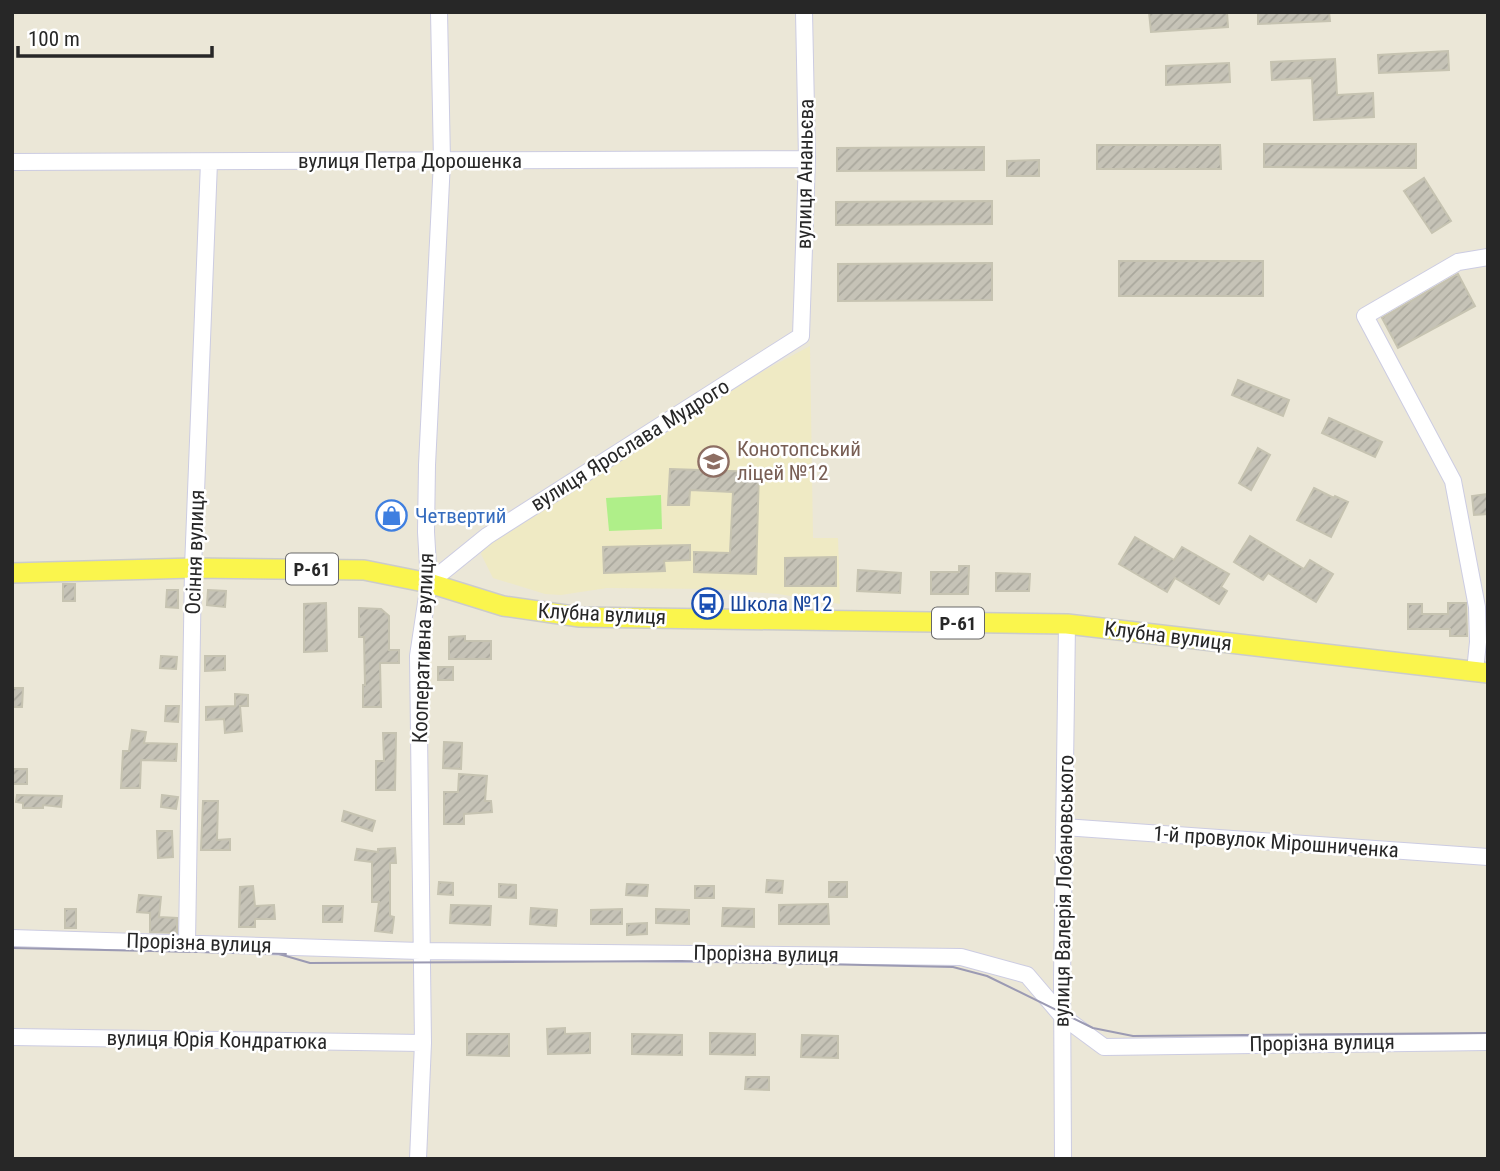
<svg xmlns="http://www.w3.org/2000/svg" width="1500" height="1171" viewBox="0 0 1500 1171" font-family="'Roboto Condensed',sans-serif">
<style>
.education{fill:#efeac4}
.pitch{fill:#afef89}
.building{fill:url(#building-hatch);stroke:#c6c3b1;stroke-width:2}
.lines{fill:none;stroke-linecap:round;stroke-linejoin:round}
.minor-casing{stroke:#cccce2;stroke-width:18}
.major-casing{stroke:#cbcbcb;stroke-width:22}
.minor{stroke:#fff;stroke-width:16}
.major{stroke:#faf54d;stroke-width:19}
.tram{stroke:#9b9ab3;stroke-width:2}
.labels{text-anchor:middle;stroke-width:5;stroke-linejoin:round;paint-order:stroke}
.shield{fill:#fff;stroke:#686868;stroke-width:2}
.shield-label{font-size:19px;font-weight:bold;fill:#272727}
.street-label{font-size:21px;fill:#272727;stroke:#fff}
.education-label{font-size:21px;fill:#785e54;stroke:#fff;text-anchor:start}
.shop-label{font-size:21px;fill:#366cbe;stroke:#fff;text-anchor:start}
.transit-label{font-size:21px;fill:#164399;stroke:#fff;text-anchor:start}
</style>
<defs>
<pattern id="building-hatch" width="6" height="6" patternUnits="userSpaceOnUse" patternTransform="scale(1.75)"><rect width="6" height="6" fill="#c6c3b7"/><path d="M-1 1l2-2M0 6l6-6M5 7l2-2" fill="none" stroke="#aaa89d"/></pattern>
</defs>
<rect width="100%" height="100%" fill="#ebe7d7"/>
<path class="education" d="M810,346L813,538H838L840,604L778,594L714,589L607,588L561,595L545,594L493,578L481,554L483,548L652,439L767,369Z"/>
<path class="pitch" d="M661,495L662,529L609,531L606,498Z"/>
<path class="building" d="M1149,12H1227L1228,27L1151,32Z
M1258,12H1329L1330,21L1258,24Z
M1448,51L1449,70L1379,73L1378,55Z
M1335,59L1337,95L1373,93L1374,117L1314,120L1312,78L1272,80L1271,62Z
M1229,63L1230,82L1166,85V66Z
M1264,144H1416V168L1264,167Z
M1097,145H1220L1221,169H1097Z
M984,147V170L837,171V148Z
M1039,160V176H1007V161Z
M1424,178L1451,221L1432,233L1404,191Z
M992,201V224L836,225V202Z
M1119,261H1263V296H1119Z
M992,263V300L838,301V264Z
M1458,274L1475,306L1398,348L1382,318Z
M1238,380L1289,400L1283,416L1232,395Z
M1329,418L1382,442L1375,457L1322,433Z
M1258,448L1270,455L1251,490L1239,483Z
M670,469L759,472L756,574L694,572V552L730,553L733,492L690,490L689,505H668Z
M1314,488L1334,498L1335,496L1348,502L1331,537L1297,520Z
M1488,494V514L1474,515L1472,496Z
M1250,536L1304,569L1310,560L1333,574L1316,602L1268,573L1263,580L1234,562Z
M1135,537L1174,560L1182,547L1229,574L1221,587L1227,591L1219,604L1175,578L1167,592L1119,564Z
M690,545V560L664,561L665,571L604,573L603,547Z
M836,557V586H785V558Z
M959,566H969L968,594H931V572H959Z
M858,570L901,573L900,593L857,591Z
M996,573L1030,574L1029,591H996Z
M63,584H75V601H63Z
M167,590H178V608L166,607Z
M208,590L226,591L225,607L207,605Z
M326,603L327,651L304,652V604Z
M1448,603H1466L1467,636H1450V629H1408V604H1422V614H1448Z
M359,608L381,609L389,616V650H399V663H380L381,707H363V685H365L364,637H359Z
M465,636V641H491V659H449V637Z
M161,656L177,657L176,669L160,668Z
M205,656H225V670L205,671Z
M438,667H453V680H438Z
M12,688H23L22,707H12Z
M235,694L248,695V706H240L242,731L225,733L224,719L206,720V707L235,706Z
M166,706H179L178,722L165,721Z
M132,730L146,732L144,743L177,744L176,761L141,760L140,788H121L123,751H129Z
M383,733H396L395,790H376V761H384Z
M444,742L462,743L461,769L443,768Z
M12,769H27V784H12Z
M459,774L487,776L485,801H491L492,812L464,814V824H444V792H458Z
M17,795L62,796L61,807L43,805V808H23V803L16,802Z
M162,795L178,797L176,809L161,807Z
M203,801H218L217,840L230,839V850H201Z
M344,811L375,821L372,831L342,821Z
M157,831H172L173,857L158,858Z
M395,848L396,863H390V916L394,917L392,933L375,931L379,902H372V862L355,860L357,849L378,852V849Z
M767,880L783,881L782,893L766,892Z
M439,882L453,883V895L438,894Z
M829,882H847V897H829Z
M499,884L516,885V898L499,897Z
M627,884L648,885L647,896L626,895Z
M253,886L255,906L274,905L275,919H255V927H239L240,887Z
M695,886H714V898H695Z
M139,895L161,897L159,917L177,918V933L150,932V913L137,912Z
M828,904L829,924H779V905Z
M451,905L491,906L490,925L450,923Z
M323,906H343L342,922H323Z
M531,908L557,910L556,926L530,924Z
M723,908L754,909V927L722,926Z
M65,909H76V928H65Z
M622,909V924H591V910Z
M656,909L689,910V924L656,923Z
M647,923V934L627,935V924Z
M565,1028V1034L590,1033V1053L548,1054L547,1029Z
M710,1033L755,1034V1055L710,1054Z
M467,1034H509V1056L467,1055Z
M632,1034L682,1035V1055L632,1054Z
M802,1035L838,1036V1058L801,1057Z
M746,1077H769V1090L745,1089Z"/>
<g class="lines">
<defs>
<path id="minor" d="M12,162L807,159
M429,583L487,536L801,336L807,159L804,12
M1475,671L1478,642L1477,607L1453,481L1365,316L1458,262L1488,257
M1064,827L1488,857
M12,938L420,951L961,957L1027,975L1062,1016L1104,1047L1488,1042
M187,942L193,568L209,162
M12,1037L423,1043
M418,1159L423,1043L418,656L429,583L426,532L427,465L442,161L439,12
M1063,1159L1062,980L1067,624"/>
<path id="major" d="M12,573L193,568L364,570L429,583L503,606L580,617L1067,624L1488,673"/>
</defs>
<use href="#minor" class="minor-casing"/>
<use href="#major" class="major-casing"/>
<use href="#minor" class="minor"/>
<use href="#major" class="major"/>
<path class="tram" d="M12,948L286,954
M279,954L310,963L681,961L953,967L987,976L1093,1028L1133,1036L1488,1033"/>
</g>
<defs>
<symbol id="school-ring" viewBox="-11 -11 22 22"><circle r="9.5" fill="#fff" stroke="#8d6e63" stroke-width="1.5"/><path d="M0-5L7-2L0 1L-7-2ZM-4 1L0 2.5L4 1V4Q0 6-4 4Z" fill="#8d6e63"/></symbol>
<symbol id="shop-ring" viewBox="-11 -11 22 22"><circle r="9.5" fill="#fff" stroke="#3f7fe0" stroke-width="1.5"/><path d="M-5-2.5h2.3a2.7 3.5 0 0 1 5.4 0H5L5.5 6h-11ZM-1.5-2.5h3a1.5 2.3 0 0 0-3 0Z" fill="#3f7fe0"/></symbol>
<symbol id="bus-ring" viewBox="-11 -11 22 22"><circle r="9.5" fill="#fff" stroke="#1a4fb4" stroke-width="1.5"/><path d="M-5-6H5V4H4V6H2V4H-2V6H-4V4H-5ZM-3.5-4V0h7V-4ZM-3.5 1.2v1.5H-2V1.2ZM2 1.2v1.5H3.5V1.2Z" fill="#1a4fb4"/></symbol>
</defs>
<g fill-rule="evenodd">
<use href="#school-ring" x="696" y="444" width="35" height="35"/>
<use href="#shop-ring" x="374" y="498" width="35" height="35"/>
<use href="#bus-ring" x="690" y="586" width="35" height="35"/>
</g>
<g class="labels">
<g class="shield">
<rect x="286" y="553.5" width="52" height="31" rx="5"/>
<rect x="932" y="607.5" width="52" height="31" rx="5"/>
</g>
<g class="shield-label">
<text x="312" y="576">Р-61</text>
<text x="958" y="630">Р-61</text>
</g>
<g class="street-label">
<text x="410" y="168">вулиця Петра Дорошенка</text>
<text transform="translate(805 174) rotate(-89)" y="7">вулиця Ананьєва</text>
<text transform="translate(630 445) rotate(-32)" y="7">вулиця Ярослава Мудрого</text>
<text transform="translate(195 552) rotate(-88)" y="7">Осіння вулиця</text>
<text transform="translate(602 614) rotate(3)" y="7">Клубна вулиця</text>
<text transform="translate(1168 636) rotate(7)" y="7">Клубна вулиця</text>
<text transform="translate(423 648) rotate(-88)" y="7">Кооперативна вулиця</text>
<text transform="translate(1276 842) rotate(4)" y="7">1-й провулок Мірошниченка</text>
<text transform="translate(1064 891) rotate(-89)" y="7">вулиця Валерія Лобановського</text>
<text transform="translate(199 943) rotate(2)" y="7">Прорізна вулиця</text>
<text transform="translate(766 954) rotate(1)" y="7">Прорізна вулиця</text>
<text transform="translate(217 1040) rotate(1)" y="7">вулиця Юрія Кондратюка</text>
<text transform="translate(1322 1043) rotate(-1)" y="7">Прорізна вулиця</text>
</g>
<g class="education-label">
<text x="737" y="456">Конотопський<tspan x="737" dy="24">ліцей №12</tspan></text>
</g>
<g class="shop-label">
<text x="415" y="523">Четвертий</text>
</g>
<g class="transit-label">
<text x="730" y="611">Школа №12</text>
</g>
</g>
<rect width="1500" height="1171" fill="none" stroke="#272727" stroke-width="28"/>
<path d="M18 46v10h194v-10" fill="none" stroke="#272727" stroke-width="3.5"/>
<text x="28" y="46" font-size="21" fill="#272727" stroke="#ffffff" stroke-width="5" paint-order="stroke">100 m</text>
</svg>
